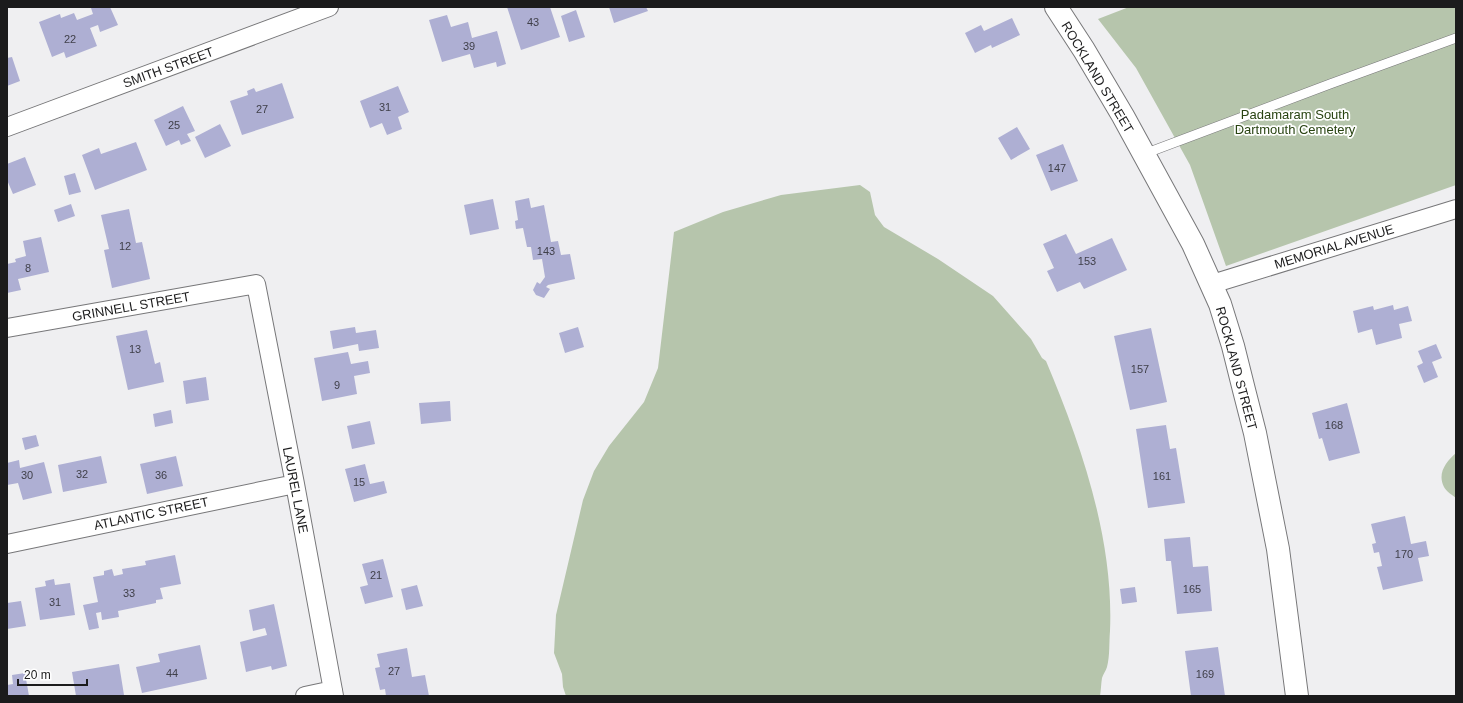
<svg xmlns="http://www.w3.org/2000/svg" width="1463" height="703" viewBox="0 0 1463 703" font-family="Arial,sans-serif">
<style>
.green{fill:#b6c5ac}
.building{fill:#aeafd3}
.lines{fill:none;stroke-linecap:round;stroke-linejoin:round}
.service-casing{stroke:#777779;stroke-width:10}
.minor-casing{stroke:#777779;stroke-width:20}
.tertiary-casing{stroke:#777779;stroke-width:24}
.service{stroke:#fff;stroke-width:9}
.minor{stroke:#fff;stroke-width:18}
.tertiary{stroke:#fff;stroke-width:22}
.labels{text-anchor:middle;stroke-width:3.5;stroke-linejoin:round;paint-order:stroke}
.number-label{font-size:11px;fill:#40404a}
.street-label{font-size:13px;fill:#1b1b1c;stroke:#fff}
.park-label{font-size:13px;fill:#284311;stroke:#fff}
</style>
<rect width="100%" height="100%" fill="#efeff1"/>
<path class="green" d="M1129,7H1456V185L1226,266L1190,165L1136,68L1098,19Z
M860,185L870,192L875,215L884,227L938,259L993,296L1031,339L1042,358L1046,361C1081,444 1114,539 1110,631C1109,642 1110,656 1107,667C1106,671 1103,674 1102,678C1101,684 1101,690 1100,696H566L563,687L562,674L554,653L556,615L583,500L594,471L609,446L644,402L658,368L674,232L723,212L781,195Z
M1456,453V498C1452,495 1446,491 1444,487C1437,473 1446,462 1456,453Z"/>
<path class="building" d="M93,7H110L118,25L100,32L98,25L90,28L97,46L66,58L64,52L52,57L39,22L60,14L61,18L74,13L77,20L93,14L91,8Z
M507,7H550L560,37L521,50Z
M609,7H646L648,11L614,23Z
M576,10L585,37L569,42L561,16Z
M447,15L451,27L468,22L472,38L497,31L506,64L497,67L496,62L474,68L470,54L442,62L429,20Z
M1012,18L1020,35L992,48L991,45L975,53L965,33L981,25L984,31Z
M12,57L20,81L7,86V58Z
M282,83L294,118L242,135L230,101L248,95L247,91L254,88L256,92Z
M398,86L409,112L398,117L402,129L387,135L382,123L370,128L360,101Z
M183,106L195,131L187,134L191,141L181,145L179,140L166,146L154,120Z
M220,124L231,146L205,158L195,137Z
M1017,127L1030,149L1011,160L998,138Z
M136,142L147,170L95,190L82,155L99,148L101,154Z
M1063,144L1078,181L1051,191L1036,155Z
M25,157L36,185L13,194L7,180V164Z
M75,173L81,192L69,195L64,176Z
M529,198L531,208L544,205L551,242L558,241L561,255L570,254L575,279L548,285L546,287L550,289L544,298L536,295L533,290L537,282L540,284L545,277L542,259L533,260L531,247H527L523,228L516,229L515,221L518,220L515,201Z
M493,199L499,229L470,235L464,205Z
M71,204L75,216L58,222L54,210Z
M129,209L136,243L142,242L150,279L112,288L104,250L109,249L101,215Z
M1066,234L1076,254L1112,238L1127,270L1084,289L1080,282L1057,292L1047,271L1054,268L1043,244Z
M41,237L49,272L18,279L21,290L7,293V264L16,262L15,259L26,256L23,241Z
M1393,305L1394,310L1408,306L1412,321L1399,324L1402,338L1376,345L1372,329L1358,333L1353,311L1373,306L1374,310Z
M355,327L356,333L376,330L379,348L359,351L358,344L333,349L330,331Z
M578,327L584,347L565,353L559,333Z
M1151,328L1167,402L1130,410L1114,336Z
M147,330L155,364L160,362L164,382L128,390L116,336Z
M1436,344L1442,358L1432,362L1438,377L1424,383L1417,366L1423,363L1418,351Z
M348,352L351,364L368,361L370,373L354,376L357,394L322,401L314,358Z
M206,377L209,400L186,404L183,381Z
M450,401L451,421L421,424L419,403Z
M1347,403L1360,453L1329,461L1322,438L1319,439L1312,413Z
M171,410L173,423L155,427L153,414Z
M370,421L375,444L352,449L347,426Z
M1166,425L1170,449L1176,448L1185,503L1148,508L1136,429Z
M36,435L39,446L25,450L22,438Z
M101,456L107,483L63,492L58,465Z
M176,456L183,486L147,494L140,464Z
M19,460L20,468L44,462L52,493L23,500L18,483L7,485V463Z
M365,464L370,484L384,481L387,493L354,502L345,469Z
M1405,516L1411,544L1426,541L1429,556L1418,558L1423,581L1383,590L1377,567L1382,566L1379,552L1374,553L1372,544L1376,543L1371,524Z
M1190,537L1193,567L1208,566L1212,611L1177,614L1171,561H1166L1164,539Z
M175,555L181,584L160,588L163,599L156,600V603L118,611L119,617L102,620L101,612L96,613L99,628L89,630L83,605L98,602L93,577L104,575V571L112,569L114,576L123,574L122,569L146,565L145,561Z
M383,559L393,597L365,604L360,587L368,585L362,564Z
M54,579L55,585L70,583L75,615L40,620L35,588L46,586L45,581Z
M417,585L423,606L406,610L401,589Z
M1135,587L1137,602L1122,604L1120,589Z
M21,601L26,626L7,629V603Z
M274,604L287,666L272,670L271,666L246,672L240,642L267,635L265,628L253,631L249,610Z
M200,645L207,679L142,693L136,667L160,662L158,654Z
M1218,647L1225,696H1191L1185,651Z
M407,648L412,677L425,675L429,696H386L385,689L380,690L375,668L380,667L377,654Z
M119,664L124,695L76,696L72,672Z
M25,673L29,696H7V685L13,684L12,675Z"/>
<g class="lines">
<defs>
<path id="service" d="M1144,154L1330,84L1456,38"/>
<path id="minor" d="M7,127L329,7
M1212,284L1456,209
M7,328L256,284L295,484L334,696
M7,544L295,484
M305,696L333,690"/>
<path id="tertiary" d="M1056,7L1084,50L1123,116L1193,244L1220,304L1233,346L1244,390L1255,433L1278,549L1297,696"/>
</defs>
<use href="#service" class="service-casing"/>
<use href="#minor" class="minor-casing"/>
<use href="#tertiary" class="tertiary-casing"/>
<use href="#service" class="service"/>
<use href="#minor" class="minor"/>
<use href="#tertiary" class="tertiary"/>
</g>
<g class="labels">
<g class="number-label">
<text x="533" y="26">43</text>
<text x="70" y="43">22</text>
<text x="469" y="50">39</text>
<text x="385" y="111">31</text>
<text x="262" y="113">27</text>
<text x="174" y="129">25</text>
<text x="1057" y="172">147</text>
<text x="125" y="250">12</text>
<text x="546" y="255">143</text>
<text x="1087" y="265">153</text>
<text x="28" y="272">8</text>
<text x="135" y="353">13</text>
<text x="1140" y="373">157</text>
<text x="337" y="389">9</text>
<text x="1334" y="429">168</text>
<text x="82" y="478">32</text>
<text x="27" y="479">30</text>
<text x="161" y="479">36</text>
<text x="1162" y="480">161</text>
<text x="359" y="486">15</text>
<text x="1404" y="558">170</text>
<text x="376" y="579">21</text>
<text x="1192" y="593">165</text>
<text x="129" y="597">33</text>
<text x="55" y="606">31</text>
<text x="394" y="675">27</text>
<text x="172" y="677">44</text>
<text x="1205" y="678">169</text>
</g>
<g class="street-label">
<text transform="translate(168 67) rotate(-20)" y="5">SMITH STREET</text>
<text transform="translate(1098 77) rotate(59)" y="5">ROCKLAND STREET</text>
<text transform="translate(1334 246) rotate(-17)" y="5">MEMORIAL AVENUE</text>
<text transform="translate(131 306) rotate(-10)" y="5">GRINNELL STREET</text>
<text transform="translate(1237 368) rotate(75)" y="5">ROCKLAND STREET</text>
<text transform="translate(296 490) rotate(79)" y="5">LAUREL LANE</text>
<text transform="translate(151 513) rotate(-12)" y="5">ATLANTIC STREET</text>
</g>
<g class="park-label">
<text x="1295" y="119">Padamaram South<tspan x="1295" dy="15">Dartmouth Cemetery</tspan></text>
</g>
</g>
<rect width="1463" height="703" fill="none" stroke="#1b1b1c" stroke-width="16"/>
<path d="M18 679v6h69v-6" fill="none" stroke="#1b1b1c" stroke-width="2"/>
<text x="24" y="679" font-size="12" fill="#1b1b1c" stroke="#ffffff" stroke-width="3" paint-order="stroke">20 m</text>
</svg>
